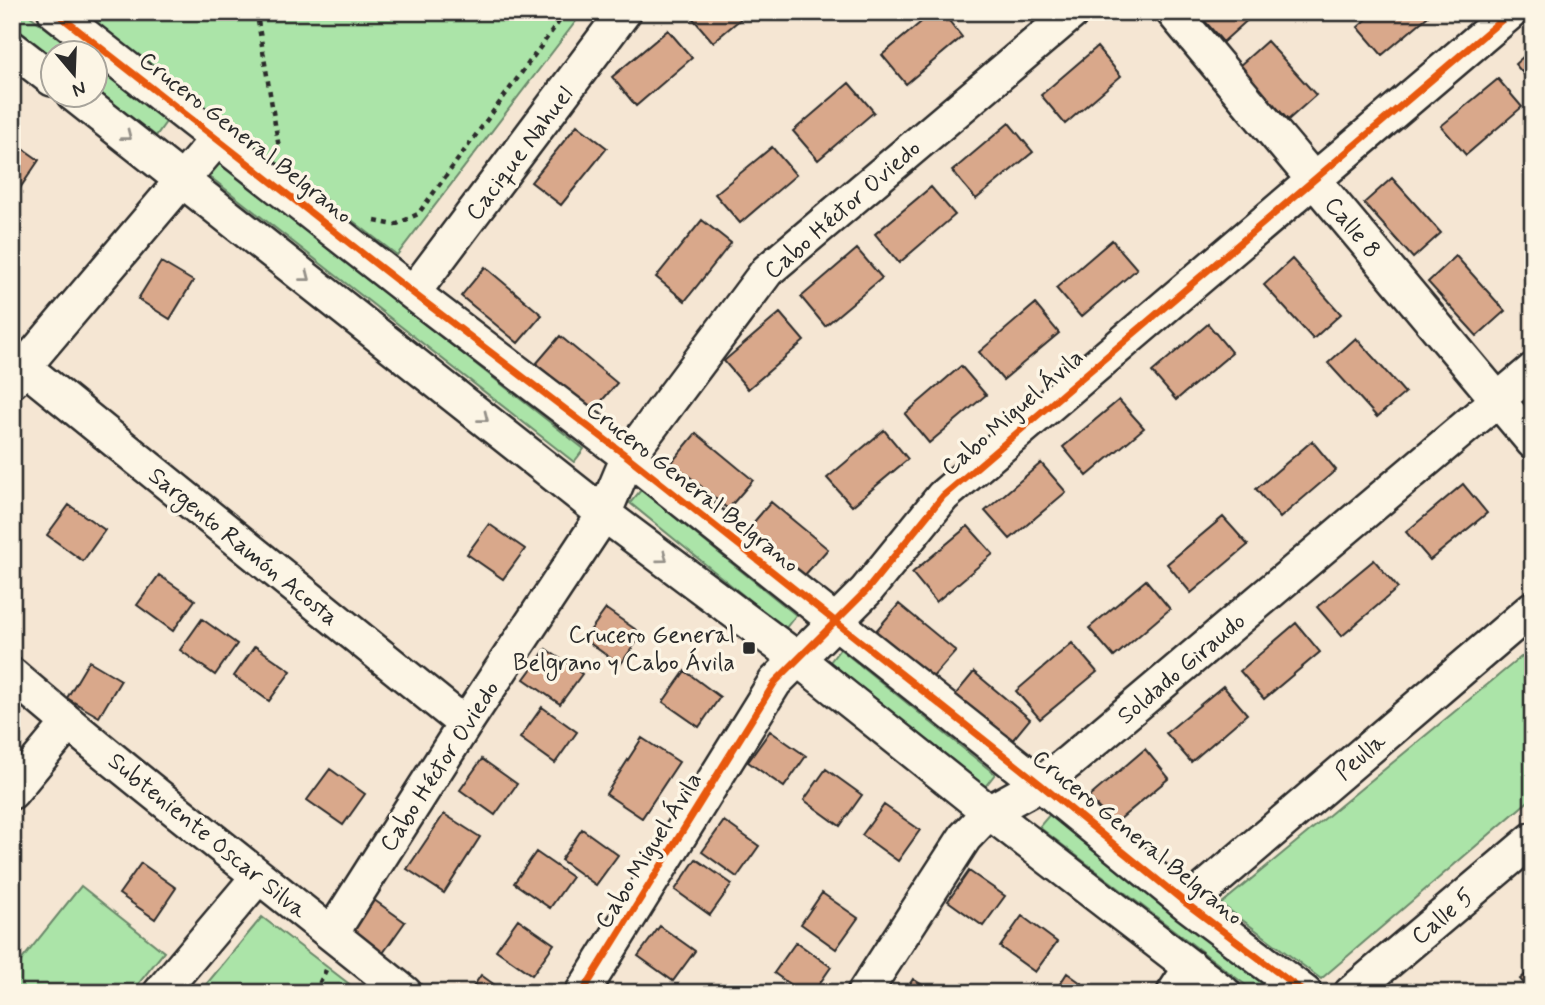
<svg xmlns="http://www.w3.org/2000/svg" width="1545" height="1005" viewBox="0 0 1545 1005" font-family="Mynerve,sans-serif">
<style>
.green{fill:#abe4a8;stroke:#6b886a;stroke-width:2}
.building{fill:#d9a88b;stroke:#2b2b2b;stroke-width:2}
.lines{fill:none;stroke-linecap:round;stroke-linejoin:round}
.minor-casing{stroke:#2b2b2b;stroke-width:38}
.path{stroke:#2b2b2b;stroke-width:4.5;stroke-dasharray:5 5;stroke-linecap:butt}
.minor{stroke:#fcf5e5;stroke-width:33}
.cycleway-casing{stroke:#fcf5e5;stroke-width:11}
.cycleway{stroke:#e8590c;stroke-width:7}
.oneway{stroke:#949088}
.poi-dot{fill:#2b2b2b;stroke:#fcf5e5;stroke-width:2.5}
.labels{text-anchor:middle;stroke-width:7;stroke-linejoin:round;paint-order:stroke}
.street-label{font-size:24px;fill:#2b2b2b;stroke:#fcf5e5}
.poi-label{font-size:24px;fill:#2b2b2b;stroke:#fcf5e5;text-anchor:end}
</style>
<rect width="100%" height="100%" fill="#f5e6d3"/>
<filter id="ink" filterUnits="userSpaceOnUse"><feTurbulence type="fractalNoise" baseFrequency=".0143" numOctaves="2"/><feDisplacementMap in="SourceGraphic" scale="14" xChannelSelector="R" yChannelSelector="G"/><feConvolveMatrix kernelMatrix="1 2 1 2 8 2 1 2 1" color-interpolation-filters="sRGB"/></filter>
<g filter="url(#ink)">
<path class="green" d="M12,12H25L77,52H52V56L12,25Z
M82,12H583L397,255Z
M95,66L166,122L156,136L95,89Z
M216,160L584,449L574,462L205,173Z
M641,490L796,615L785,629L630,503Z
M1533,647V797L1321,979L1221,904Z
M840,649L995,774L984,788L830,662Z
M1050,814L1285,993H1256L1039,827Z
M81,886L164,952L131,993H12V972Z
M262,917L361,993H199Z"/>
<path class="building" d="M691,12H749L713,42L689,14Z
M933,12H942L962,37L906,84L882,55Z
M1197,12H1247L1251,17L1223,42Z
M1375,12H1433L1382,55L1358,27Z
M668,30L692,58L636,106L612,77Z
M1267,41L1316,95L1288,120L1239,66Z
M1097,47L1121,76L1065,124L1041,95Z
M1533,48V85L1515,64Z
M1498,79L1522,107L1466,155L1441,126Z
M849,83L874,112L818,160L793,131Z
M1009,123L1033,152L976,199L952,171Z
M577,125L607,148L561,205L531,182Z
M12,141L39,160L18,191L12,187Z
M772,147L796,175L740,223L715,194Z
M1392,178L1441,233L1413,258L1364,203Z
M931,187L955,215L899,263L875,234Z
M702,220L731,243L685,301L656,277Z
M1112,240L1137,269L1081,317L1056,288Z
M857,249L882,278L825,326L801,297Z
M1456,256L1505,311L1477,336L1428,282Z
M1292,259L1341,314L1313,339L1264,285Z
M161,262L193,281L170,319L138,299Z
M485,267L542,315L518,343L461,296Z
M1035,304L1059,333L1003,380L979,352Z
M780,313L804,341L748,389L724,361Z
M1208,324L1232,353L1176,400L1152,372Z
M560,336L617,383L593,411L536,364Z
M1356,338L1405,393L1377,417L1328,363Z
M961,366L986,395L929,443L905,414Z
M1119,400L1144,428L1087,476L1063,447Z
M884,430L908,459L852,506L827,478Z
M696,433L753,480L728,509L672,462Z
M1312,441L1336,470L1280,518L1256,489Z
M1041,463L1066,492L1010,539L985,511Z
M1463,484L1487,513L1430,560L1406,532Z
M771,502L828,549L803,577L747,530Z
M69,505L105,530L83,561L47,535Z
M1223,517L1248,545L1191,593L1167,564Z
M489,524L525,549L503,579L467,554Z
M968,526L993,554L936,602L912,573Z
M1374,560L1398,588L1342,636L1317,607Z
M159,575L195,600L173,631L137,605Z
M1146,580L1170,609L1114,657L1089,628Z
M899,604L956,651L931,679L875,632Z
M606,609L642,634L620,665L584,639Z
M202,619L237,644L215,675L180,650Z
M1296,623L1320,652L1264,699L1240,671Z
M1072,643L1097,672L1040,719L1016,691Z
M255,646L291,671L269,701L234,676Z
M546,649L582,674L560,704L524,679Z
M89,661L121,680L99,717L67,698Z
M685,671L720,697L699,727L663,702Z
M974,672L1030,719L1006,748L950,701Z
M1223,686L1247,714L1191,762L1166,733Z
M542,707L577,732L555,763L520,738Z
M770,731L806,756L784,787L748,762Z
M642,738L679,762L642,818L606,794Z
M1145,749L1169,778L1113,825L1089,797Z
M482,759L517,784L495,815L460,790Z
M330,769L365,794L343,825L307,800Z
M826,769L862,795L840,826L804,800Z
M884,805L920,830L898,861L862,835Z
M444,814L480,837L444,893L407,869Z
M724,821L759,846L737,877L702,852Z
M582,829L618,855L596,885L561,860Z
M536,852L572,877L550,908L514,883Z
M696,859L732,884L710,915L675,890Z
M141,863L176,888L155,919L119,894Z
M969,871L1005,896L983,926L948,901Z
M822,893L858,918L836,949L801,924Z
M370,897L405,922L383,953L348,927Z
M1022,916L1057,942L1035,972L1000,947Z
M518,919L554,944L532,975L496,950Z
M660,926L695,951L673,981L638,956Z
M796,942L831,967L813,993H802L774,973Z
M1533,968V993H1532L1520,979Z
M1067,973L1095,993H1054Z
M481,975L506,993H469Z
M913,979L935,993H904Z
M751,985L762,993H746Z"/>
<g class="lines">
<defs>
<path id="minor" d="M55,12L413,293L628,457L1040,784L1187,904L1305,993
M1173,12L1533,442
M12,48L52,79
M73,94L604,514L799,660L989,812L1224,993
M413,293L624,12
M24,367L465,724
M12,381L217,139
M12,675C140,785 274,887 405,993
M12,792L68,724
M1187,904L1533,608
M332,933L465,724L604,514L628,457L767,271L1073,12
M160,993L258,877
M582,993L775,682L866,591L943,496L1511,12
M864,993L965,837L989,812L1040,784L1070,761L1533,370
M1174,993L1191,967
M1351,993L1533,839"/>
</defs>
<use href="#minor" class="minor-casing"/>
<path class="path" d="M262,12L258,21L279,148
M375,221L395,225L418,214L566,12
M321,993L320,982L326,970"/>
<use href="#minor" class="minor"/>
<defs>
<path id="cycleway" d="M55,12L413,293L628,457L1040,784L1187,904L1305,993
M582,993L775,682L866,591L943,496L1511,12"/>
</defs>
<use href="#cycleway" class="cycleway-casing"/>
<use href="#cycleway" class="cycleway"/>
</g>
<defs><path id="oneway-chevron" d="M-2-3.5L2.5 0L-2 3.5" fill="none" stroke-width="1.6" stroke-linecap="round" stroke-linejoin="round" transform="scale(1.75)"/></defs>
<g class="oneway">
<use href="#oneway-chevron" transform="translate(127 136) rotate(38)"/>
<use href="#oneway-chevron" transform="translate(306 277) rotate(38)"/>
<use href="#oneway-chevron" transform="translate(484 418) rotate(38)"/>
<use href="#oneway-chevron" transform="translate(663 558) rotate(37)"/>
</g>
</g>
<rect class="poi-dot" x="742" y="641" width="14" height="14" rx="3.5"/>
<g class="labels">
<g class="street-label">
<text transform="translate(246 137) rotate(38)" y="8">Crucero General Belgrano</text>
<text transform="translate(519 153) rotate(-53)" y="8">Cacique Nahuel</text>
<text transform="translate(842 209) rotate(-41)" y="8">Cabo Héctor Oviedo</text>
<text transform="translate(1353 227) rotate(50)" y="8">Calle 8</text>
<text transform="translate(1012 412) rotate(-41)" y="8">Cabo Miguel Ávila</text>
<text transform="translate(693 486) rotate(38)" y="8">Crucero General Belgrano</text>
<text transform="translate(244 546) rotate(39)" y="8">Sargento Ramón Acosta</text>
<text transform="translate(1181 668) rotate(-40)" y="8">Soldado Giraudo</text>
<text transform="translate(1360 756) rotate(-41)" y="8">Peulla</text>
<text transform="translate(439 766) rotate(-57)" y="8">Cabo Héctor Oviedo</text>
<text transform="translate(208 835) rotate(39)" y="8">Subteniente Oscar Silva</text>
<text transform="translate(1138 837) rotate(39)" y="8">Crucero General Belgrano</text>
<text transform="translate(648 850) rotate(-58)" y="8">Cabo Miguel Ávila</text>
<text transform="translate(1442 916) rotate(-40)" y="8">Calle 5</text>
</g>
<g class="poi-label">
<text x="735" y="642">Crucero General<tspan x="735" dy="28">Belgrano y Cabo Ávila</tspan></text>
</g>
</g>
<rect width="1545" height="1005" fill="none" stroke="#fcf5e5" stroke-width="42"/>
<rect x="21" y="21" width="1503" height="963" fill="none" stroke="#2b2b2b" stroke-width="2.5" filter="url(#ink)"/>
<g transform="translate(74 74) rotate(161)"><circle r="33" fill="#fcf5e5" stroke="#a8a49b" stroke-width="2"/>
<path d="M0-5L12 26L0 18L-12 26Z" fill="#2b2b2b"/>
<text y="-10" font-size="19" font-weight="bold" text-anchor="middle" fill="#2b2b2b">N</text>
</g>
</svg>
